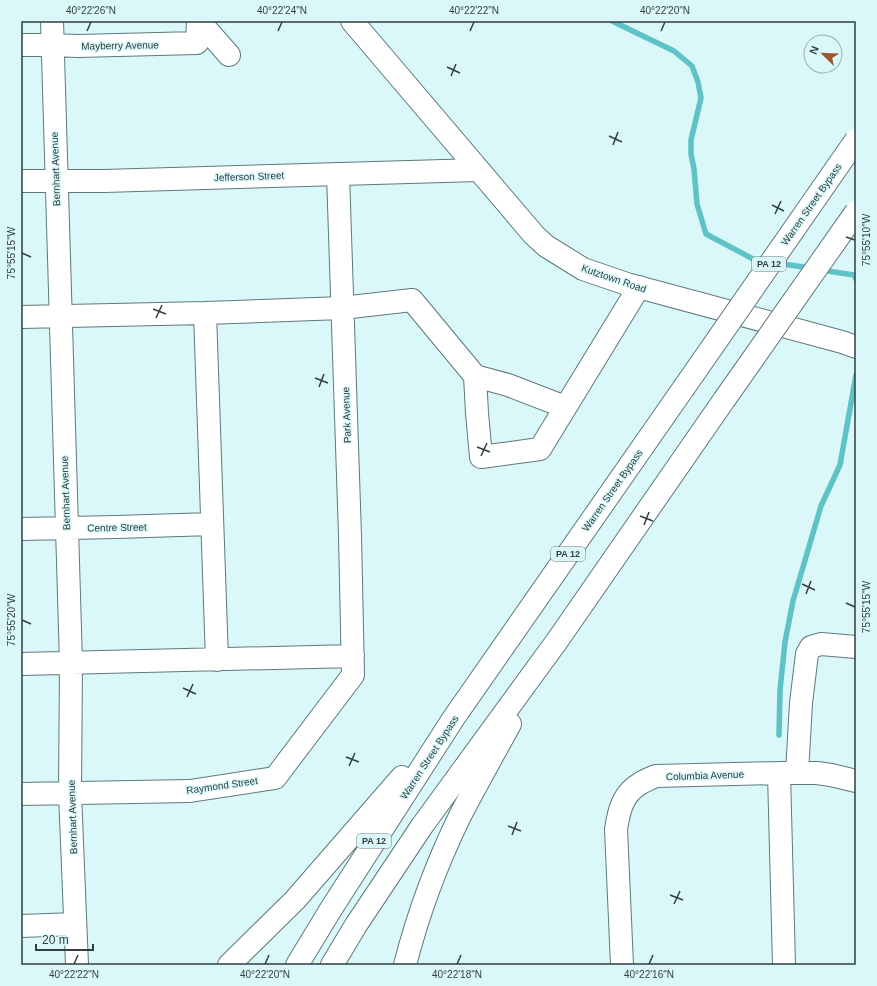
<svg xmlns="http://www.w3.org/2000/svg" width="877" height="986" viewBox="0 0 877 986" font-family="Arial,sans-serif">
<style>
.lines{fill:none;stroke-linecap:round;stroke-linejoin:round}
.stream{stroke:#5ec2c7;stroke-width:5.5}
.minor-casing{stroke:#5e797b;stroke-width:24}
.major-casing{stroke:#5e797b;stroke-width:24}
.highway-casing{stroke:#5e797b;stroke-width:24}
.minor{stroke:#fff;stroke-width:22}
.major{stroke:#fff;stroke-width:22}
.highway{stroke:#fff;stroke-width:22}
.highway-bridge-casing{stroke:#5e797b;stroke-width:24;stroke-linecap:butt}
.highway-bridge{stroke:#fff;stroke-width:22}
.ticks{fill:none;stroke:#323e3f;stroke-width:1.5}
.labels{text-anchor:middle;stroke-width:3;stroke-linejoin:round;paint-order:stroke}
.shield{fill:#daf8fa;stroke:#647677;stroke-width:1}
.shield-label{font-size:9px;font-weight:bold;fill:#323e3f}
.street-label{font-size:10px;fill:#323e3f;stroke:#daf8fa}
.neatline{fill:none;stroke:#323e3f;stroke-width:1.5}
.ticks-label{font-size:10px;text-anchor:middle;fill:#323e3f}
</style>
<rect width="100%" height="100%" fill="#daf8fa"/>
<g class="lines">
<path class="stream" d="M612,21L674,51L692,66L698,82L701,98L691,140V154L694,169L697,204L706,234L755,260L765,261
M777,263L810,268
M821,270L854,275L856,279
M779,735L780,690L785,642L793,601L821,506L840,465L856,375"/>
<defs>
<path id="minor" d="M52,21L71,663L70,793L77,965
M199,21L229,55
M21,45H52L78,46L197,43L198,21
M21,181H104L478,170
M205,313L217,660
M21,317L205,313L342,308L412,300L475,376L508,385L565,407
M475,376L477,413L481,457L540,449L639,287
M21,529L116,527L212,524
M21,664L353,656
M779,773L784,965
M797,773L801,703L807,654L811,647L821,644L856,647
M21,794L190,791L275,778L353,675L350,536L338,174
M21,926L75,924
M622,965L616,829C619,810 623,793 641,783C646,780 651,778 656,776L779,773H817L831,775L856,781"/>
<path id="major" d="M352,21L534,235L546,246L583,269L627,284L842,342L856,347"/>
<path id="highway" d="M229,965L295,900L402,777
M297,965L331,909L453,719L683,389
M332,965L356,925L422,826L557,641L724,400
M405,965C418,914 437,863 460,816C476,785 493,755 510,724"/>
</defs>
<use href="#minor" class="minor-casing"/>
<use href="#major" class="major-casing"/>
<use href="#highway" class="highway-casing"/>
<use href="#minor" class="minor"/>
<use href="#major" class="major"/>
<use href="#highway" class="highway"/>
<defs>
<path id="highway-bridge" d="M683,389L856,140
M724,400L856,212"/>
</defs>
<use href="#highway-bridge" class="highway-bridge-casing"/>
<use href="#highway-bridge" class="highway-bridge"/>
</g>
<path class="ticks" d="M87,31L91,22M278,31L282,22M470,31L474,22M661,31L665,22M447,67L460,73M451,76L456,64M609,136L622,142M613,145L618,132M772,205L784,211M775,214L781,201M846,237L855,240M22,253L31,257M153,309L166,314M156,318L162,305M315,378L328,383M319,387L324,374M477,447L490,452M481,456L487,443M640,516L653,521M644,525L649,512M802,584L815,590M806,594L811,581M846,603L855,607M22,620L31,624M183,688L196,694M187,697L193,684M346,757L359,762M349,766L355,753M508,826L521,831M512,835L517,822M670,895L683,900M674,904L680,891M74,964L78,955M265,964L269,955M457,964L461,955M649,964L653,955"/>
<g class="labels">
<g class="shield">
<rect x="752" y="257" width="34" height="14" rx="3"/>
<rect x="551" y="547" width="34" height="14" rx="3"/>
<rect x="357" y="834" width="34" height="14" rx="3"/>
</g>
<g class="shield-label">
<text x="769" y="267">PA 12</text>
<text x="568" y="557">PA 12</text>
<text x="374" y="844">PA 12</text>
</g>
<g class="street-label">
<text transform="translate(120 45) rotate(-1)" y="4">Mayberry Avenue</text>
<text transform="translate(55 169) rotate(-92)" y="4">Bernhart Avenue</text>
<text transform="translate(249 176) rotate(-2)" y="4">Jefferson Street</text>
<text transform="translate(811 204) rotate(-55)" y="4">Warren Street Bypass</text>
<text transform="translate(614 278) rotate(19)" y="4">Kutztown Road</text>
<text transform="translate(346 415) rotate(-92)" y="4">Park Avenue</text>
<text transform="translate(612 490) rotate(-55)" y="4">Warren Street Bypass</text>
<text transform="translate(65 493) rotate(-92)" y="4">Bernhart Avenue</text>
<text transform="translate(117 527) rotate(-1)" y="4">Centre Street</text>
<text transform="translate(429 757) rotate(-57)" y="4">Warren Street Bypass</text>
<text transform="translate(705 775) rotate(-2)" y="4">Columbia Avenue</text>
<text transform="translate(222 785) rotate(-8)" y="4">Raymond Street</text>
<text transform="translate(72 817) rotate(-92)" y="4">Bernhart Avenue</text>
</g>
</g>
<rect width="877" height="986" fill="none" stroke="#daf8fa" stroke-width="44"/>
<g transform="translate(823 54) rotate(293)"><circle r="19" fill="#daf8fa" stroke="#97aeaf"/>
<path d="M0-3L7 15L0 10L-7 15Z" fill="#9e582e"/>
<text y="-6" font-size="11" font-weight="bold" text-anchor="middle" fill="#323e3f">N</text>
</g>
<path d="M36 944v6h57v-6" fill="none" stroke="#323e3f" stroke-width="2"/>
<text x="42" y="944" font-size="12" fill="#323e3f" stroke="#daf8fa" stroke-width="3" paint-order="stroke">20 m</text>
<rect x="22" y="22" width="833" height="942" class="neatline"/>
<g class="ticks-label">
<text x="91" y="14">40°22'26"N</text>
<text x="282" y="14">40°22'24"N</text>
<text x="474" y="14">40°22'22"N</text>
<text x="665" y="14">40°22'20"N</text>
<text transform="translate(866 240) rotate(-90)" y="4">75°55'10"W</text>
<text transform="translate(11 253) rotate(-90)" y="4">75°55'15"W</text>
<text transform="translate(866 607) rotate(-90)" y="4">75°55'15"W</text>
<text transform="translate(11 620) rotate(-90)" y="4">75°55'20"W</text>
<text x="74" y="978">40°22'22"N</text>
<text x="265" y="978">40°22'20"N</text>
<text x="457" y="978">40°22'18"N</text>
<text x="649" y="978">40°22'16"N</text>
</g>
</svg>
